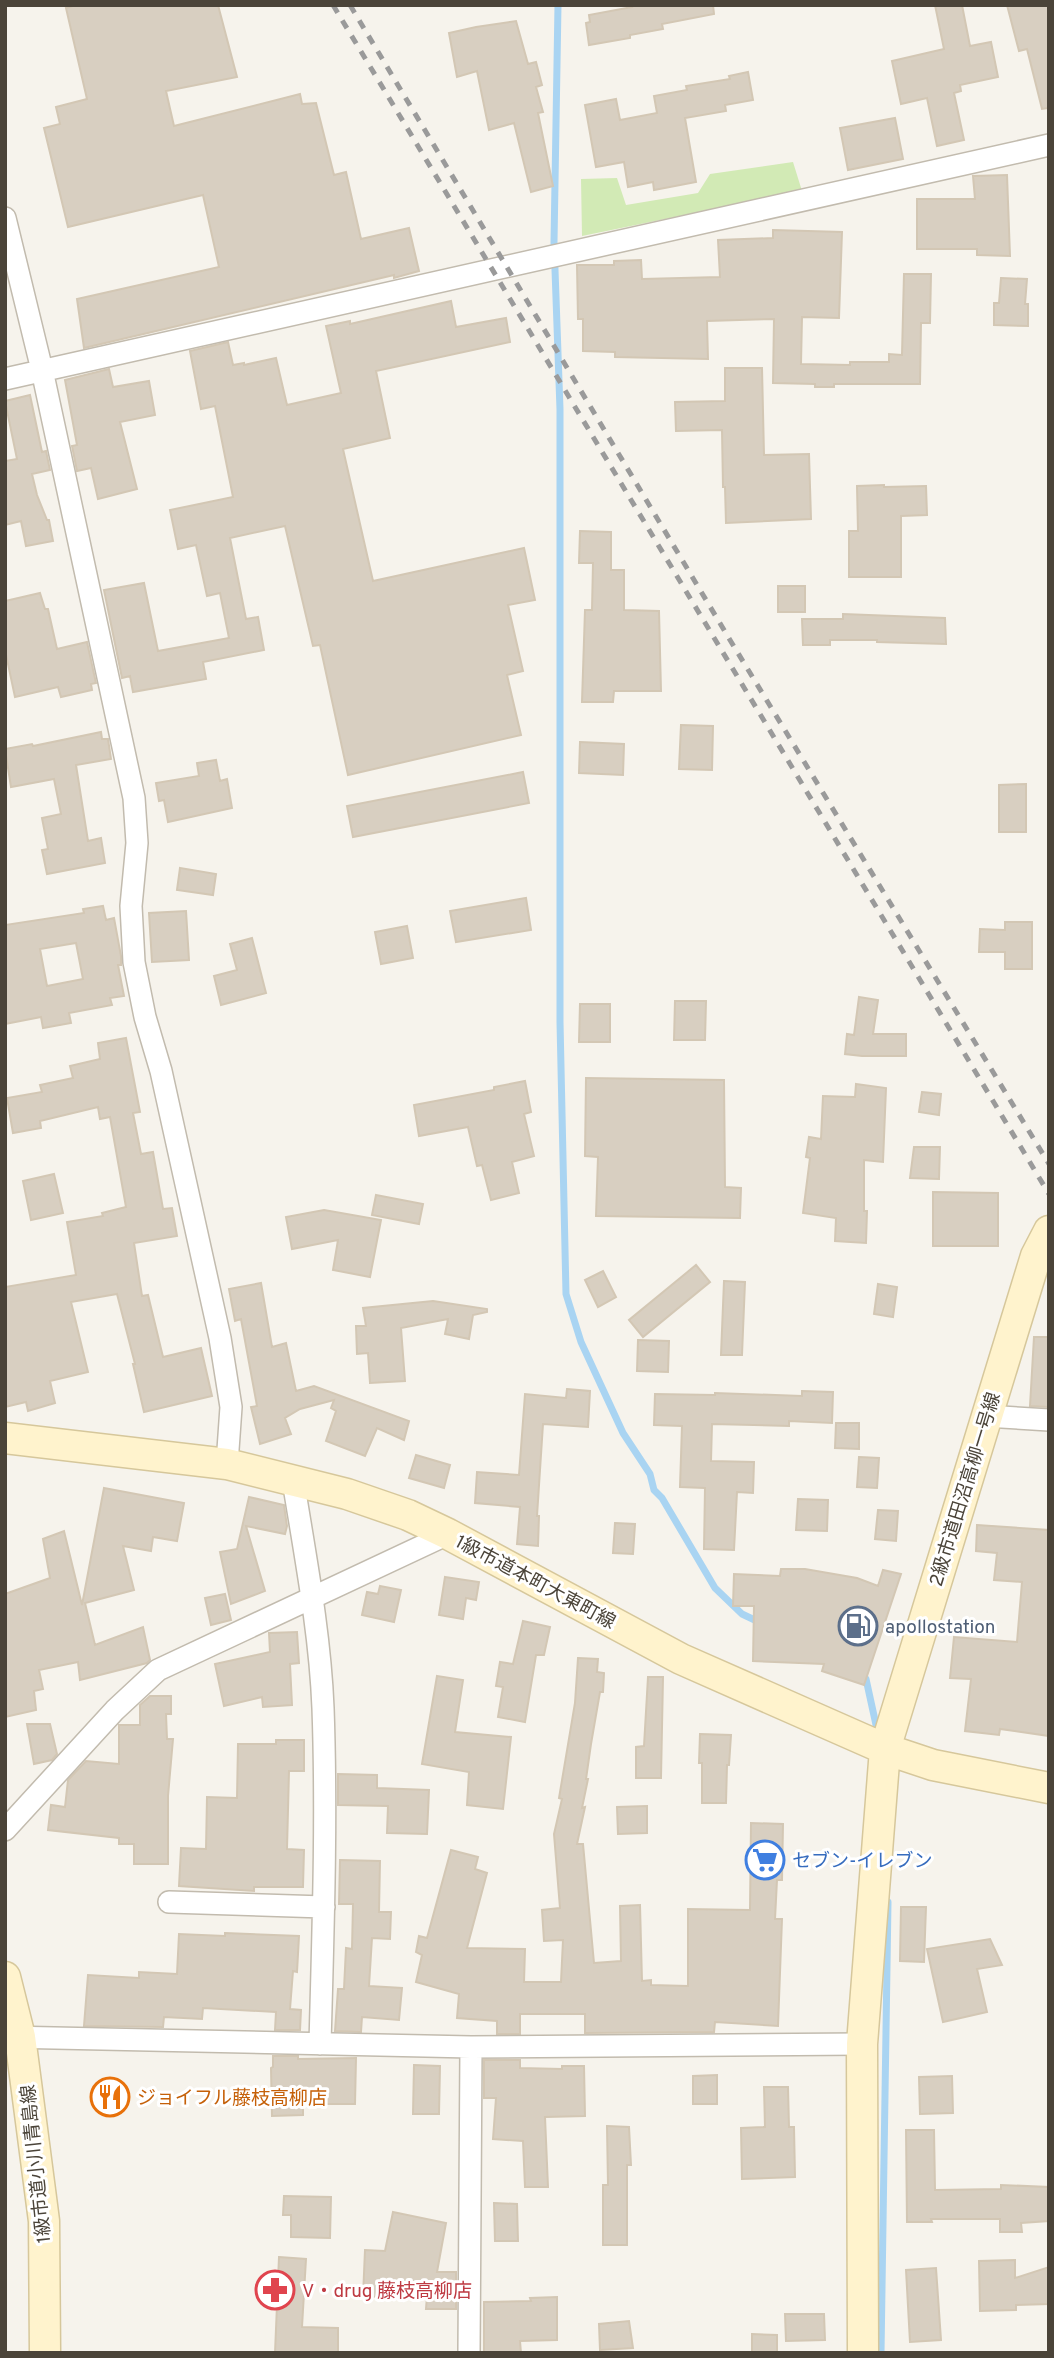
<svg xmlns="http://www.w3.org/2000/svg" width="1054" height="2358" viewBox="0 0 1054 2358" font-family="Overpass,'Noto Sans JP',sans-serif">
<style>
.green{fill:#d2eab5}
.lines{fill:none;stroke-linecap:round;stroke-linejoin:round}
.stream{stroke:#a9d4f2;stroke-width:7}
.building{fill:#d8cfc1;stroke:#d3c7b4;stroke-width:2;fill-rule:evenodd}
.street-casing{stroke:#c2bbae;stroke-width:24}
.secondary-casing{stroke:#d6c79b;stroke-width:33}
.street{stroke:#fff;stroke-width:21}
.secondary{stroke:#fff3cd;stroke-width:30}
.rail{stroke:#9a9a9a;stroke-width:5;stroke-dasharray:9 9;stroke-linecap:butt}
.labels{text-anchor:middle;stroke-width:6;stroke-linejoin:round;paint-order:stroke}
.street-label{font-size:19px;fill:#4b4439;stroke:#fff}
.service-label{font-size:19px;fill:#4e5e75;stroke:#fff;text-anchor:start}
.shop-label{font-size:19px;fill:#366cbe;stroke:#fff;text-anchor:start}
.food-label{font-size:19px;fill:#c56008;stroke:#fff;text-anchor:start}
.health-label{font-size:19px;fill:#be3a42;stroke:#fff;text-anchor:start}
</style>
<rect width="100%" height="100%" fill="#f6f3ec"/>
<path class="green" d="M793,162L802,191L582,236L581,179L617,178L626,205L698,193L710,174Z"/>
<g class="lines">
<path class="stream" d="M558,5L554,242L560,409V1022L566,1294L581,1342L623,1433L650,1474L654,1490L662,1498L715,1588L742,1614L761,1623
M859,1673L866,1679L878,1734
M881,2353L888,1902"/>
</g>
<path class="building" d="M76,5H218L237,77L166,91L174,126L300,94L302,104L316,103L334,175L346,172L361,239L409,228L419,271L394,278V275L84,348L77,299L219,267L203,195L68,227L44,128L60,124L56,107L87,99L66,8Z
M631,5H713L714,14L662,24L663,29L630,35V38L589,45L586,23L590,22L589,15L632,7Z
M935,5H962L970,46L991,42L998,77L960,85L961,91L954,93L964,140L937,146L927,98L901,104L892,61L944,49Z
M1007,5H1049V108L1042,109L1027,49L1019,51Z
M516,21L528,64L536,62L542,85L536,87L543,112L538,113L553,186L531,192L514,123L489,130L477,71L457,77L449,33L476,27Z
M748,72L753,100L725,105L726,111L685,118L696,182L654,190L653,182L628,187L624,162L596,167L585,105L616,99L620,120L657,113L654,96L687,90L686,86L730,79L729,76Z
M895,118L903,159L848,170L840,128Z
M1007,175L1010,256L977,255V249H917V199H975L973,176Z
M773,230L842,232L839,318L802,317L801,364L850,365V362H889V354L902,355L904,274H931L930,323H921L920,384H834V387H815V384L773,383L774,319L707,321L708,359L615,357V352L583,351V319H578L577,265H614V261L641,260L642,279L720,277L718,240L773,238Z
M1001,278L1027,279L1025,304H1028V326L994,325V303H999Z
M451,301L456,327L506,318L510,342L376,371L390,438L343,449L373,581L524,548L535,600L508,605L523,671L507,675L521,735L348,775L320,645L313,646L285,526L230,538L246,619L258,617L264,650L203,662L206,679L133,692L130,676L122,678L104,590L144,583L158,651L229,638L220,593L207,596L196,545L178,549L170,510L233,497L215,406L201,409L190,351L228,342L233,365L244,363V365L276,358L287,405L341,393L326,326L350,321V324Z
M725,368H762L764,455L809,454L811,519L726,523L725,487H723L722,430L676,431L675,402L725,401Z
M109,369L113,387L149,381L155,415L120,422L137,489L98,499L91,468L77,471L72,446L77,445L65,380Z
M30,395L42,452L46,451L50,470L32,474L37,495L47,520H49L53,541L26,546L21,521L5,525V461L17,459L5,401Z
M884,485V487L926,486L927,515L901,516V577H849V531H858L857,486Z
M580,531L611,532V570H624V610L659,611L661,691H614L613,702H582L585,610H592L593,563H579Z
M778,586H805V612H778Z
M40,593L45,609H48L57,649L87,642L96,683L91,684L92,690L61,697L58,687L15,697L5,650V601Z
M843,614L945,618L946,644L877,642V640H830V645H803L802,619H843Z
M681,725L713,726L712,770L679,769Z
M101,732L102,739H108L111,759L76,765L88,841L101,838L105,863L47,874L42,850L48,849L42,818L61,814L54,779L11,787L5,749L32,744L33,746Z
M580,742L624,744L623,775L579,773Z
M216,760L220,781L227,779L232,808L168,822L164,800L159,801L156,783L199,776L197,763Z
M523,772L529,803L353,837L347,806Z
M1026,784V832H999V785Z
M180,868L216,874L213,895L177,890Z
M526,898L531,930L456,942L450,911Z
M103,906L106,920L114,918L121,956V965H118L124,996L110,998L112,1005L69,1013L71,1023L43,1028L41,1017L5,1024V925L84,913L83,909ZM76,943L83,979L47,986L40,949Z
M186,911L189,960L152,962L149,913Z
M1005,922H1032V969H1005V952H979L980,929L1005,930Z
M407,926L413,958L381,964L375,932Z
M252,938L266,993L221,1005L214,976L237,970L230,944Z
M859,997L878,1000L873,1034H906V1056H862L845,1054L847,1034L854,1035Z
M675,1001H706L705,1040H674Z
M580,1004H610V1042H579Z
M126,1038L140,1112L133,1113L141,1154L153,1152L163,1209L172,1208L177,1236L134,1243L142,1296L148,1295L163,1357L201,1348L212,1396L144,1412L133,1364H135L117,1294L71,1302L88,1372L50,1381L55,1403L28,1411L26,1402L5,1407V1287L76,1275L67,1222L103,1216L102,1213L126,1207L110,1117L100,1119L98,1107L40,1121L41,1128L13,1133L7,1098L42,1092L40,1085L73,1078L70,1066L100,1059L98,1043Z
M586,1078L724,1080L725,1187L741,1188L740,1218L596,1216L598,1157L585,1156Z
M525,1081L531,1112L524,1114L534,1156L512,1162L519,1193L491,1200L482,1165L477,1166L468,1127L419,1136L414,1105L494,1090V1087Z
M856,1084L886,1088L883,1162L864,1160V1211H867L866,1243L835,1241L836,1218L803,1213L810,1158L806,1157L809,1137L821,1139L823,1096L855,1097Z
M922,1092L941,1094L939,1115L919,1112Z
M914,1147H940L939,1179L910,1178Z
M54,1174L63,1213L31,1220L23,1181Z
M933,1192L998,1193V1246H933Z
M376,1195L423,1204L419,1224L372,1215Z
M324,1210L381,1220L370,1277L333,1270L338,1240L292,1249L286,1217Z
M696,1265L710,1282L643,1337L629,1320Z
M603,1271L616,1297L598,1307L585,1280Z
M724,1281L745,1282L742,1355H721Z
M261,1283L272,1347L286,1343L296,1391L314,1386L409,1421L404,1440L377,1428L365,1456L326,1441L336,1411L331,1408L334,1400L300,1409L285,1418L291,1434L260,1444L251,1407L257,1406L241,1319L235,1321L229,1289Z
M878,1284L897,1287L893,1317L874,1314Z
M433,1301L487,1309V1312L473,1315L469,1339L445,1334L448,1319L401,1328L405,1381L370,1383L368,1353L357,1354L356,1326H366L363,1308Z
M1034,1337H1049V1407L1030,1406Z
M638,1340L669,1341L668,1372L637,1371Z
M567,1389L590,1391L588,1427L543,1424L537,1516H539L538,1546L517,1544L520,1507L475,1503L477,1472L519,1475L525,1394L566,1398Z
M802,1391L833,1392L832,1423L789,1421V1426L712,1424L711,1461L754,1462L753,1493L737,1492L734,1550L704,1549L705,1488L680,1487L682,1426L654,1425L655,1394L715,1395V1393L802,1396Z
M836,1423H859V1449L835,1448Z
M416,1455L450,1465L444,1488L409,1478Z
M859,1457L879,1458L877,1488L857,1487Z
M104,1488L184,1503L177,1541L153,1537L151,1551L123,1546L134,1590L85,1603L95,1645L143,1627L150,1660L147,1663L80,1680L78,1662L39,1670L43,1689L34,1691L36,1710L5,1717V1594L50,1578L43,1539L64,1531L82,1605Z
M249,1497L284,1505L287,1526L285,1534L246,1526L265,1591L231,1604L220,1552L237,1549Z
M798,1499L828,1500L827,1531L796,1530Z
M878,1510L898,1511L896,1541L875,1539Z
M615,1523L635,1524L633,1554L613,1553Z
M977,1525L1049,1530V1736L1000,1729L999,1735L965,1731L971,1679L950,1678L954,1637L1017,1642L1022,1582L994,1580L997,1553L976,1551Z
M781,1569H805L857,1578L878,1586L883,1570L901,1574L864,1685L822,1671L824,1664L753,1661L754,1606H733L734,1574L780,1576Z
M445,1577L479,1582L476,1600L466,1598L463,1619L439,1615Z
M380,1586L401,1590L394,1622L362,1615L367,1592L378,1594Z
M225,1594L231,1620L211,1625L205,1598Z
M523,1621L550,1627L544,1655H536L525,1722L498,1717L503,1687L496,1686L500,1662L513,1664Z
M297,1632L299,1663L290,1664L292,1705L263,1707L262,1697L224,1706L215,1664L270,1652L269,1633Z
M578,1658L598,1659L597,1672L604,1673L603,1692H600L591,1744L586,1779H588L582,1808L585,1807L577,1844H583L594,1963L621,1961L620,1906L640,1905L642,1981L651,1980V1985L688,1986V1909L750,1910L751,1823L783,1824L782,1880H777L775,1919H782L778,2026L715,2022L714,2032L585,2033V2014H520V2034H497V2021L457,2018L459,1994L416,1982L422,1955L416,1952L419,1936L427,1938L451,1850L478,1857L475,1869L487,1873L467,1948L525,1949L524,1982H561L563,1940L544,1941L542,1910L560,1908L554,1834L562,1799L559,1798L575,1703Z
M437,1676L463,1680L455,1732L511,1737L503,1809L467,1805L469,1772L422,1764Z
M648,1677H663L661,1778H636V1747L644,1746Z
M150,1696H171V1714H166L167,1739H173L168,1796V1864H134V1844H119V1838L48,1830L51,1805L65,1807L68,1780L86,1761L119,1764V1725H140V1705Z
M27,1724H50L57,1754L52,1760L34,1764Z
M700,1734L731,1735L729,1765H727L726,1803H702V1763H699Z
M276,1740H304V1771H289L287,1849L304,1850L303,1887H254V1891L179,1886L181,1848L206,1849L207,1797L237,1798L238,1744H276Z
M338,1774L377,1775V1788L429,1790L427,1834L387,1833L388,1806L338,1805Z
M647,1806V1833L618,1834L617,1807Z
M340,1860L380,1861L379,1912H391L390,1939L372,1938L369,1986L402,1988L399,2020L362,2017L361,2032L335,2031L338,1989H344L346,1948L352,1949L353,1904H339Z
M901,1907H926L924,1962L900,1961Z
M225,1933L299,1936L297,1972L293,1971L290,2009L301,2010L300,2030H275L276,2012L203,2008L202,2019L164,2017L163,2027L84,2026L88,1975L139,1978V1972L177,1974L179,1934L225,1936Z
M990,1939L1002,1965L977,1969L987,2012L943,2022L927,1949Z
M273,2056H298V2059L356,2058L355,2104H303V2115L272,2116L271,2068L273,2067Z
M484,2060H520V2068L562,2069V2066H584L585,2116L545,2117L548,2187H525L523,2141L493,2139L496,2098H484Z
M414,2065L440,2066L439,2114H413Z
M717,2075V2104H693V2076Z
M952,2076L953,2113L920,2114L919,2077Z
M764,2087H788L789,2127H794L795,2177L742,2179L741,2128L765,2127Z
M607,2126L629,2127L631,2165H627V2245H603V2185H608Z
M906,2130H934L935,2190L1001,2189V2185L1049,2187V2221L1021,2223L1022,2232H1000V2219H931L932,2222H907Z
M284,2196L331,2197L330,2238L291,2237V2215H283Z
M494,2203L517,2204L518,2241H495Z
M393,2212L446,2223L437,2272H456V2309H426L427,2296L363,2297L365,2250L385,2251Z
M279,2257L306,2259L302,2327L338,2328V2353H275Z
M1015,2260V2278L1049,2267V2304L1016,2305V2310L980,2311L979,2261Z
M936,2268L941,2340L910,2342L906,2270Z
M557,2297V2340L520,2341L521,2353H484V2302L531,2301L530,2298Z
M785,2314H824L825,2340L786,2341Z
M629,2321L633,2348L600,2350L599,2324Z
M752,2334L777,2335V2353H752Z"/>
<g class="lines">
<defs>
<path id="street" d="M5,218L42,370L134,798L137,843L131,906L134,962L145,1017L161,1071L220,1338L231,1407L227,1464
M5,379L1049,145
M985,1416L1049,1420
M293,1480C305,1555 320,1632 323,1708C327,1819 323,1932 320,2044
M5,1830L115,1710L158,1670L448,1534
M169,1902L324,1907
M7,2037L471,2047L862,2044
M469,2353L471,2047"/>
<path id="secondary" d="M5,1438L227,1464L347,1494L408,1515L448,1534L681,1659L885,1749L933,1765L1049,1788
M5,1977L20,2037L44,2221L45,2353
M863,2353L862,2044L885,1749L1036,1256L1049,1231"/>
</defs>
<use href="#street" class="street-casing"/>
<use href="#secondary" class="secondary-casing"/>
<use href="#street" class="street"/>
<use href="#secondary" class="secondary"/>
<path class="rail" d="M333,5L1049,1194
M350,5L730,640L1049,1164"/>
</g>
<defs>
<symbol id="fuel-ring" viewBox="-11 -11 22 22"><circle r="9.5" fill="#fff" stroke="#5c6f8a" stroke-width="1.5"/><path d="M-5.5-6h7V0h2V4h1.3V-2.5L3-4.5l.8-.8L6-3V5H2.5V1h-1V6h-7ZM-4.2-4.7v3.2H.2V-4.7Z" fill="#5c6f8a"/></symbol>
<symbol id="supermarket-ring" viewBox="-11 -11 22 22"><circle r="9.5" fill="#fff" stroke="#3f7fe0" stroke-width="1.5"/><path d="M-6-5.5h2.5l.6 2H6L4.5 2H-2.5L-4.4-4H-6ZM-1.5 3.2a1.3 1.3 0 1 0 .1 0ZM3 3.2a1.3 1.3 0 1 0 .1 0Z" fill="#3f7fe0"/></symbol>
<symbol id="restaurant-ring" viewBox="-11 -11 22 22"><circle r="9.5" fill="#fff" stroke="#e8710a" stroke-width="1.5"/><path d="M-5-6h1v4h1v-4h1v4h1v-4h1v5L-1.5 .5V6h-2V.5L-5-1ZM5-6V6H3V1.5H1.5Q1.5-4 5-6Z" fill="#e8710a"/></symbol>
<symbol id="pharmacy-ring" viewBox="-11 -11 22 22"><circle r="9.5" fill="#fff" stroke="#e0444e" stroke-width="1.5"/><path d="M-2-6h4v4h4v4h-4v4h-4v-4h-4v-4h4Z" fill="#e0444e"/></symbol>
</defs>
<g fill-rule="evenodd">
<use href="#fuel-ring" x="836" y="1604" width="44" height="44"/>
<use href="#supermarket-ring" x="743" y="1838" width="44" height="44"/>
<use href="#restaurant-ring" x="88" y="2075" width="44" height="44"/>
<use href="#pharmacy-ring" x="253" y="2268" width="44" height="44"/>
</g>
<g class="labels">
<g class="street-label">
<text transform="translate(964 1489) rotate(-73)" y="7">2級市道田沼高柳一号線</text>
<text transform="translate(536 1581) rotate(28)" y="7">1級市道本町大東町線</text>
<text transform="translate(35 2164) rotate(-96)" y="7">1級市道小川青島線</text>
</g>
<g class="service-label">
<text x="885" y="1633">apollostation</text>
</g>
<g class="shop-label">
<text x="792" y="1867">セブン-イレブン</text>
</g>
<g class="food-label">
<text x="137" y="2104">ジョイフル藤枝高柳店</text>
</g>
<g class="health-label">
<text x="302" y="2297">V・drug 藤枝高柳店</text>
</g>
</g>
<rect width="1054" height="2358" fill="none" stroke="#4b4439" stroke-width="14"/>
</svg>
